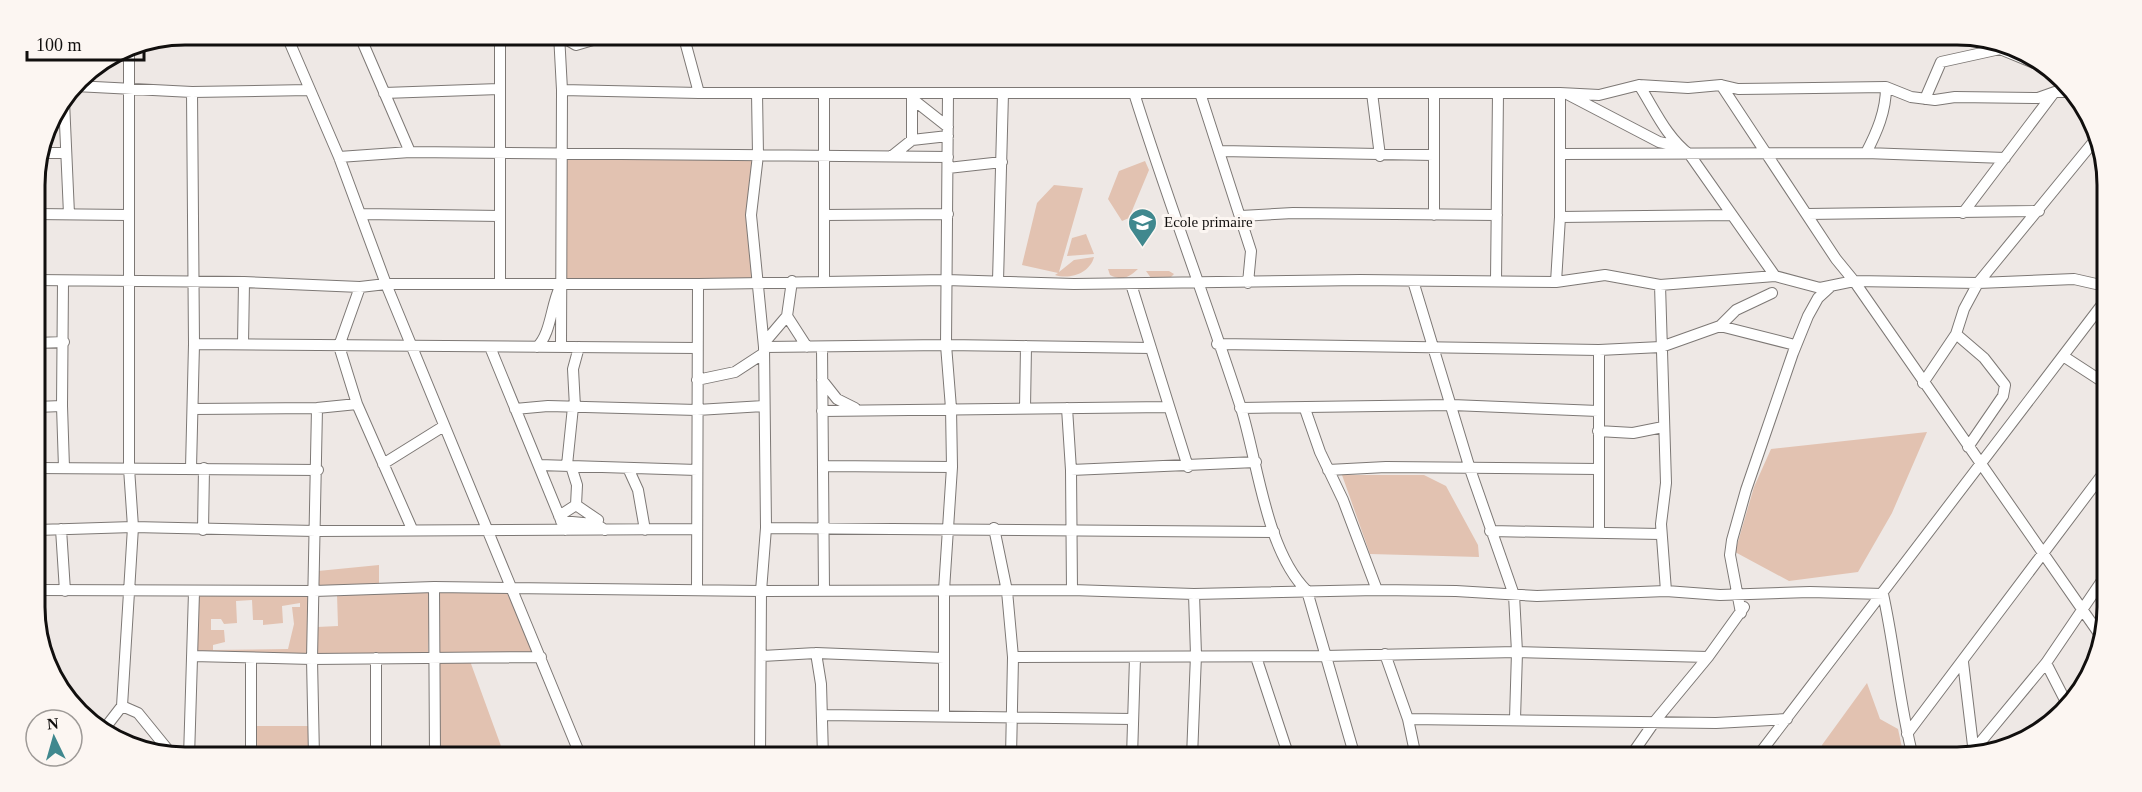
<svg xmlns="http://www.w3.org/2000/svg" width="2142" height="792" viewBox="0 0 2142 792" font-family="Georgia,serif">
<style>
.green{fill:#e2c2b1;fill-rule:evenodd}
.lines{fill:none;stroke-linecap:round;stroke-linejoin:round}
.minor-casing{stroke:#7d7875;stroke-width:12}
.minor{stroke:#fff;stroke-width:10}
.labels{text-anchor:middle;stroke-width:6;stroke-linejoin:round;paint-order:stroke}
.poi-label{font-size:15px;fill:#110f0e;stroke:#fcf6f2;text-anchor:start}
.rim{fill:none;stroke:#110f0e;stroke-width:3}
</style>
<rect width="100%" height="100%" fill="#eee8e5"/>
<path class="green" d="M565,158H754L756,279L563,282Z
M1145,161L1149,170L1129,218L1122,221L1108,199L1119,171Z
M1054,185L1083,188L1059,272L1074,260L1094,257C1090,273 1070,280 1055,275L1058,273L1022,265L1037,203Z
M1086,234L1094,254L1067,256L1072,238Z
M1108,269H1138C1128,278 1122,281 1110,275Z
M1146,271H1169L1174,274L1168,280L1151,278Z
M1927,432L1892,513L1858,572L1789,581L1735,552L1754,487L1771,449Z
M1342,475H1424L1446,486L1478,545L1479,557L1370,554Z
M379,565V584L318,589V571Z
M437,590L507,593L535,653L436,654Z
M430,591L428,653L315,654L317,627L338,626L337,594Z
M313,593L310,657L193,655L196,594ZM252,600L253,620H263V625L283,623L282,606L300,603V607H292L294,624L288,649L213,650V645L225,642L224,630H211V619H221L224,624L237,623L236,601Z
M436,661H470L505,757H438Z
M1867,683L1880,719L1898,729L1904,757H1824L1822,745Z
M254,726H310L311,757H254Z"/>
<g class="lines">
<defs>
<path id="minor" d="M286,34L339,157L386,284L581,757
M359,34L410,152
M500,34V284
M557,34L576,45L610,35L629,34
M559,34L562,90L561,347
M683,34L699,93
M1639,85C1655,110 1666,137 1690,155L1775,276
M1721,85L1836,259L1854,281L2100,635
M75,86L192,92L309,90
M562,90L699,93H1560L1599,95L1639,85L1688,88L1721,85L1738,89L1886,87L1911,97L1935,100L1955,97L2038,98L2055,92H2073
M384,93L499,89
M757,93L758,155L751,215L764,347L766,528L761,591L760,757
M912,93L915,101L948,127
M1134,93C1167,199 1207,303 1241,408C1258,463 1266,551 1307,591L1355,757
M1200,93L1251,251L1248,283
M1372,93L1380,156
M1434,93V215
M1567,94L1659,142L1678,146
M1925,99L1941,62L2000,49L2039,65
M64,101L69,214
M912,140V96
M1221,151L1434,155
M41,153H64
M1866,153C1877,132 1886,111 1886,87
M1560,154L1866,153L2005,158
M892,156L912,140L948,136
M339,157L410,152L948,157
M948,168L1002,162
M1963,213L2053,94
M35,214L128,215
M362,214L500,216
M1807,214L2039,211
M824,215L948,214
M1241,216L1293,213L1497,215
M1560,217L1731,215
M35,280L244,282L360,287L386,284H698L946,280L1074,284L1360,280L1556,282L1605,275L1660,285L1775,276L1820,288L1854,281L1978,283L2074,279L2105,286
M63,281L62,406L64,468
M824,281V93
M998,281L1003,93
M1413,281L1470,469L1514,595L1517,652L1515,719
M1496,281L1498,93
M1556,282L1560,217V93
M1131,284L1188,467
M1660,285L1666,483L1661,524L1666,591
M360,287L339,346L357,404L412,529
M787,316L807,347
M1720,326L1791,344
M1956,334L1984,358L2005,385L2003,396L1968,447
M36,343L64,342
M764,343L787,316L792,281
M194,344L697,348
M243,344L244,282
M1217,344L1599,350L1661,347L1720,326L1736,310L1772,293
M490,347L565,530
M537,347C551,334 551,305 560,287
M764,347L946,345L1151,348
M822,347L824,590
M1599,350V531
M2063,356L2103,382
M697,380L735,372L764,353
M822,380L837,399L855,408
M1923,383L1956,334L1964,309L1978,283L2095,140
M36,407L62,406
M575,407L573,369L579,347
M1025,408L1026,346
M1067,408L1071,470L1072,590
M1240,408L1452,405L1598,411
M193,409L317,408L357,404
M515,409L548,406L697,410L764,406
M1305,409L1320,452L1343,500L1377,590
M822,411L1168,407
M1598,431L1633,433L1663,427
M383,464L444,426
M539,465L697,470
M567,465L573,407
M823,466L952,467
M36,468L318,470
M191,468L194,344L192,92
M628,468L638,490L645,530
M1071,470L1256,462
M1328,470L1386,467L1598,469
M576,505L598,520L596,524L605,530
M559,516L576,505L577,485L571,466
M561,521L594,524
M766,528L1274,532
M994,528L1007,591L1013,657L1011,757
M61,529L65,591
M37,530L133,527L316,531L697,529
M203,530L204,468
M1490,531L1661,534
M434,587L435,757
M37,590L314,591L434,587L761,591L1072,590L1194,594L1377,590L1456,591L1537,596L1666,591L1720,595L1810,592L1883,594C1895,648 1899,703 1913,757
M697,590L698,284
M1741,613L1730,555L1732,540L1746,490L1793,353L1808,316L1818,298L1830,287
M816,653L821,684L823,757
M1385,654L1408,719L1416,757
M192,656L312,659L541,657
M762,656L816,653L944,658
M1013,657L1324,656L1517,652L1708,657
M1256,657L1289,757
M251,658V757
M376,658V757
M1963,662L1974,754
M2046,663L2066,702
M122,706L138,713L173,756
M823,715L1133,719
M944,716V590L952,467L951,408L946,345L948,93
M1408,719L1716,723L1787,719
M105,728L122,706L133,527L129,468V46
M1907,734L2102,475
M1974,750L2046,663L2101,582
M189,757L194,592
M314,757L312,659L317,408
M1132,757L1135,658
M1192,757L1196,655L1194,594
M1630,757L1655,721L1708,657L1744,607
M1757,757L2104,302"/>
</defs>
<use href="#minor" class="minor-casing"/>
<use href="#minor" class="minor"/>
</g>
<defs>
<symbol id="school-pin" viewBox="-11 -11 22 30"><path d="M0 17L-7.5 6A9.5 9.5 0 1 1 7.5 6Z" fill="#40888e" stroke="#fcf6f2"/><path d="M0-5L7-2L0 1L-7-2ZM-4 1L0 2.5L4 1V4Q0 6-4 4Z" fill="#fff"/></symbol>
</defs>
<g fill-rule="evenodd">
<use href="#school-pin" x="1126" y="206" width="33" height="45"/>
</g>
<g class="labels">
<g class="poi-label">
<text x="1164" y="227">Ecole primaire</text>
</g>
</g>
<path d="M0 0H2142V792H0ZM185 45H1957A140 140 0 0 1 2097 185V607A140 140 0 0 1 1957 747H185A140 140 0 0 1 45 607V185A140 140 0 0 1 185 45Z" fill="#fcf6f2" fill-rule="evenodd"/>
<path class="rim" d="M185 45H1957A140 140 0 0 1 2097 185V607A140 140 0 0 1 1957 747H185A140 140 0 0 1 45 607V185A140 140 0 0 1 185 45Z"/>
<g transform="translate(54 738) rotate(355)"><circle r="28" fill="#fcf6f2" stroke="#9e9a97" stroke-width="1.5"/>
<path d="M0-4.5L10 22L0 15L-10 22Z" fill="#40888e"/>
<text y="-9" font-size="16" font-weight="bold" text-anchor="middle" fill="#110f0e">N</text>
</g>
<path d="M27 51v9h117v-9" fill="none" stroke="#110f0e" stroke-width="3"/>
<text x="36" y="51" font-size="18" fill="#110f0e" stroke="#fcf6f2" stroke-width="4.5" paint-order="stroke">100 m</text>
</svg>
